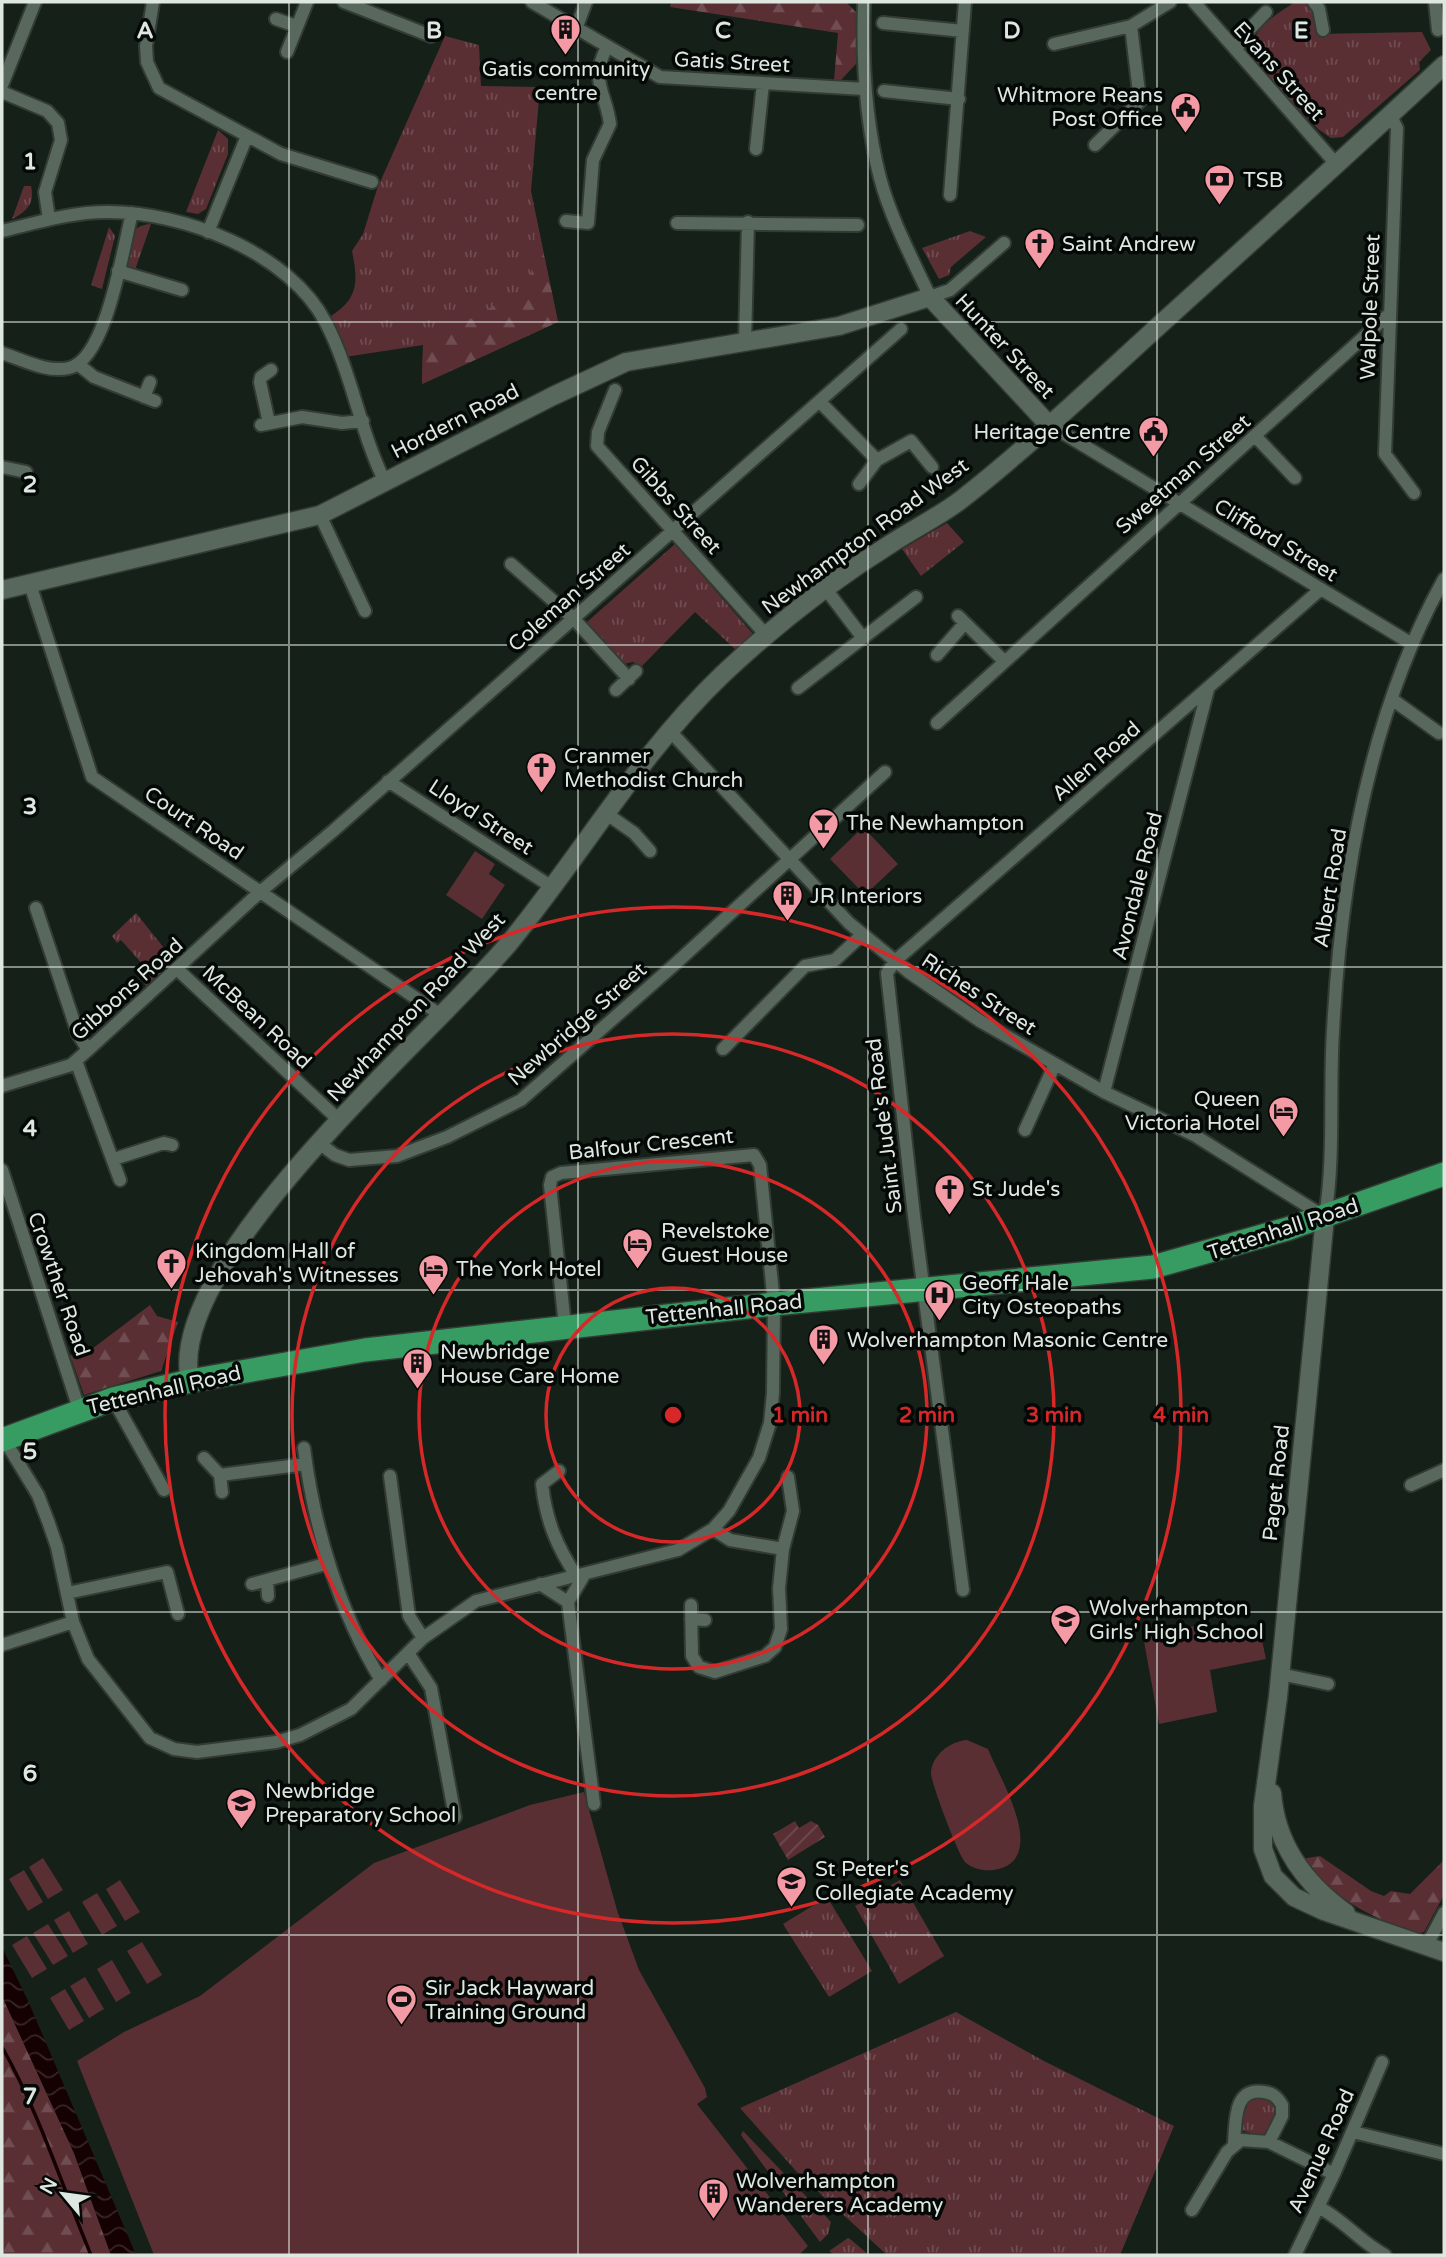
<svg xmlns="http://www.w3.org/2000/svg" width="1446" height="2257" viewBox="0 0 1446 2257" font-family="'Varela Round',sans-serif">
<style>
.grass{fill:url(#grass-tufts)}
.forest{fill:url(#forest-firs)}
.garden{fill:url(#garden-furrows)}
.pitch{fill:#592f34}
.water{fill:url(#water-waves)}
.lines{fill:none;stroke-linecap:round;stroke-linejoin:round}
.stream{stroke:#150002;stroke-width:3.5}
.street-casing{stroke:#333b35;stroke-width:16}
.secondary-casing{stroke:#333b35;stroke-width:21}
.highway-casing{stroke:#333b35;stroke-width:26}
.street{stroke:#59685d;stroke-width:12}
.secondary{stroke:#59685d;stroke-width:18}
.highway{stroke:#379c62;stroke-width:23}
.grid{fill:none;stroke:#dfe7e1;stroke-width:2;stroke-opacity:0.55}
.ring{fill:none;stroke:#d62828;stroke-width:3.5}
.labels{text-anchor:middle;stroke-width:7;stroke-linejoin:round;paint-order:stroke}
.street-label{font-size:21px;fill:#dfe7e1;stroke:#040806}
.poi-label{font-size:21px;fill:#dfe7e1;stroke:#040806;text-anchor:start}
.grid-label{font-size:23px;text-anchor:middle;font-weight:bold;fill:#dfe7e1;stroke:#040806;stroke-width:7;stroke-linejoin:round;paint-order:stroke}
.centre{fill:#d62828;stroke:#040806;stroke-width:3.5}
.ring-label{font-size:21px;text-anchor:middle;font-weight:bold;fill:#d62828;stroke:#040806;stroke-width:7;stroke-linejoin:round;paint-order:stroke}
</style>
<defs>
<pattern id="grass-tufts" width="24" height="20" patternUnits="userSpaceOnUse" patternTransform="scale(1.75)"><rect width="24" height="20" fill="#592f34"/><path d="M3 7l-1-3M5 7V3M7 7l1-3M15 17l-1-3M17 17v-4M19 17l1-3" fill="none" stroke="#704d51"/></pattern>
<pattern id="forest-firs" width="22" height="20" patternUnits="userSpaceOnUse" patternTransform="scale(1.75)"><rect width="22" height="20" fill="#592f34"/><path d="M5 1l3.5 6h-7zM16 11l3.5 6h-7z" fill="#704d51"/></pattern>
<pattern id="garden-furrows" width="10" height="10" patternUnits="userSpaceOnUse" patternTransform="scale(1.75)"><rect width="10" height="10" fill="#592f34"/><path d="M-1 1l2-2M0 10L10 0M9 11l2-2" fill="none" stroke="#704d51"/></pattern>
<pattern id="water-waves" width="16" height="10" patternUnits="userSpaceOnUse" patternTransform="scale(1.75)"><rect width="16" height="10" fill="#150002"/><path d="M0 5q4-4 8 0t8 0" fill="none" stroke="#372527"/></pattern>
</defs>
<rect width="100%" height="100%" fill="#142018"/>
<path class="grass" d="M1295,2H1305L1315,10L1317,34L1422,32L1431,50L1419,62L1420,70L1343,137L1331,138L1318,129L1250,58C1250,30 1273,16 1295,2Z
M445,36L479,45L481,86L540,87L531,191L558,322L422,384L423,345L345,357L331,316C359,298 358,281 352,251L363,234L377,189Z
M218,130L228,139V154L206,209L198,214L186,212Z
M24,186H31C35,204 27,211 12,219Z
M151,224L135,270L122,265C128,245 127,225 151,224Z
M109,227L115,236L102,289L91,285Z
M970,231L986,237L951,267L949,275L939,279L922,248Z
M947,523L964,542L921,576L902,549Z
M675,544L753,634L736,650L695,612L642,666L633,662L623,664L587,622Z
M136,913L176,963L148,988L138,977L143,972V965L121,940L117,943L112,936Z
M900,1880L944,1956L899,1984L855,1906Z
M827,1897L872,1971L829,1997L783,1924Z
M956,2012L1042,2060L1174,2126L1120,2255H887L796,2171L740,2108Z
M1268,2094L1280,2105L1270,2138L1240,2130L1245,2098Z
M743,2131L831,2222L828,2234L820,2242L741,2135Z
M848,2238L850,2239L869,2255H834L829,2251Z"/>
<path class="forest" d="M671,2H846L858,14L856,64L841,80H834L838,33L670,7Z
M536,218L558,322L422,384L423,345L530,286Z
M150,1305L157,1316L178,1322L161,1371L84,1395L70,1355H84Z
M1320,1856L1371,1891L1384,1896L1391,1891L1410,1894L1444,1860V1895L1424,1932L1416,1934C1364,1913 1339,1902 1301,1859Z
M2,1996L74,2153L111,2255H2Z"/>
<path class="garden" d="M795,1821L799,1828L811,1821L818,1825L825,1837L788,1860L773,1834Z"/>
<path class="pitch" d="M863,827L898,864L865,895L830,859Z
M475,851L495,864L489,874L505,885L482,919L446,895Z
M1200,1625L1203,1642L1260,1631L1266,1659L1210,1670L1217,1712L1159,1724L1143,1636Z
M967,1740L988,1749C999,1777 1046,1852 1002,1868C990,1872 976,1871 966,1863C959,1857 932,1785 931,1774C931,1755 951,1741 967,1740Z
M584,1792L617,1910L639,1970L705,2088L707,2097L697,2104L808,2246L799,2255H154L77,2061L124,2032L200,1996L374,1863L530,1805Z
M43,1858L63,1890L48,1899L29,1867Z
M24,1870L43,1902L28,1911L9,1879Z
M120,1880L140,1912L125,1921L106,1889Z
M97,1893L117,1926L102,1935L82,1902Z
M69,1911L88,1944L73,1953L54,1920Z
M48,1924L68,1956L53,1965L33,1933Z
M27,1936L47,1969L32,1978L12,1945Z
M142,1942L162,1975L147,1984L127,1951Z
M112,1960L131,1993L116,2002L97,1969Z
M85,1977L104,2009L89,2018L70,1986Z
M65,1989L84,2021L69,2030L50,1998Z"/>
<path class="water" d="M2,1947L29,2003L136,2255H111L74,2153L2,1996Z"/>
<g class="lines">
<path class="stream" d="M2,2047C39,2112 62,2186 91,2255"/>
<defs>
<path id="street" d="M153,2L146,46L147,62L159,88L281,154L372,182
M344,2L431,36
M532,2L660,77L865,89
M864,2C862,61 865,120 880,178C891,219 912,258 930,297L950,290L1004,243
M1194,2L1337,165
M1314,2L1319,9L1323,30
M1435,2L1438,30
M276,19L296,26
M883,23L963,31
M576,29L586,2
M1054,44L1131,26L1170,2
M1236,50L1245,34L1266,12
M287,52L307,2
M2,85L35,2
M884,91L959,99
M2,92L47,111L58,123L61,140L45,192L49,219
M1390,115L1397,128L1385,454L1414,493
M1095,145L1140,101L1131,26
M756,149L763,83
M950,195L965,2
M566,221L588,223L593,160L610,124C606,92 589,81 607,47
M677,223L858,225
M2,231C36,223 71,212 106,212C181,211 290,252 326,323C352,373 360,432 385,482
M208,232L247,136
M118,271L182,290
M745,342L748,222
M2,353C23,360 47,373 69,368C107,359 123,247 132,213
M79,365L94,377L155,401
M615,390L598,432L597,446L766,635
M144,397L150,382
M820,402L877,460
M269,423L260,382L261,377L271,370
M1048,424L1412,644
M261,425L302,417L342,423L363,421
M1256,437L1295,478
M2,467L26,472
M859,484L877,460L911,441L932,467
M320,515L365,611
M511,564L574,619L629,679
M30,584L92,777L442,1016
M825,588L863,638
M958,616L1004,661
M937,655L965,623
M798,688L916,597
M616,690L636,671
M1393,700L1439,733
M937,723L1387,316
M669,730L849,923L910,973L980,1021L1104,1092L1194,1135L1325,1217C1335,1155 1329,1093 1333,1031C1341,878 1369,714 1444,579
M388,781L552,887
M604,812L634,833L650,851
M36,908L78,1034L88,1050
M177,969L340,1121
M723,1049L805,966L835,960L862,935
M76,1061L120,1180
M2,1086L71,1065L88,1050L260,892L333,831L901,329
M1104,1092L1208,689
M1025,1130L1055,1064
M319,1143L335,1155L349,1160L397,1156L447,1137L521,1100L674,965L885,772
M114,1159L164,1143L172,1145
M2,1170L79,1409
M113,1399L164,1490
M4,1439L38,1495L48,1521L57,1547L73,1622L88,1659L150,1738L174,1749L197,1752L276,1742L300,1735L351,1709L423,1638L476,1601L678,1550L713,1529L729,1511L759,1458L770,1423L773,1393L774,1304L760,1165L754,1155L561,1173L552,1177L550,1185L565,1326
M304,1448C314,1527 339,1612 381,1680
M204,1458L220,1475L222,1492
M559,1471L542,1484C546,1521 557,1547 577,1577
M220,1475L306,1464
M390,1476L409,1616L423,1638
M1411,1485L1444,1470
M713,1529L730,1540L783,1549
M267,1580L268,1596
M252,1584L329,1563
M540,1584L568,1602L594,1804
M963,1590L914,1216L887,973L895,961L1321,589
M67,1593L167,1572L178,1614
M568,1602L583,1577
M691,1605L692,1656L699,1667L715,1672L765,1656L775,1647L781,1629L779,1588L783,1549L793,1511L788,1477
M691,1619L705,1620
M2,1645L73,1622
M408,1653L431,1688L455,1817
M1280,1674L1328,1684
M1427,1945L1444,1913
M1353,2132L1444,2154
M1234,2143C1236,2121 1233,2087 1264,2092C1273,2093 1277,2097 1282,2105V2116L1269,2142
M1318,2207C1343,2219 1360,2242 1385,2255
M1192,2210L1227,2152L1241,2140L1269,2142L1334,2174
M1295,2255L1334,2174L1382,2062"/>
<path id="secondary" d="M2,590L320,515L553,396L626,362L839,326L930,297L1048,424
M1325,1217L1278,1697L1263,1806V1849L1273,1876L1294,1897L1324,1911L1444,1952
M190,1381C163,1261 436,1032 510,942C583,853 639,754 723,674C775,625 831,581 892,543C915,528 940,516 962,499C1032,444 1098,381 1164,321C1258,236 1352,151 1444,65
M1272,1793C1276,1845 1304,1883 1346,1913"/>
<path id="highway" d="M2,1440L113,1399L190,1381L365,1350L774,1304L1153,1267L1287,1229L1444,1174"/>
</defs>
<use href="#street" class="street-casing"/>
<use href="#secondary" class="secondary-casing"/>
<use href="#highway" class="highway-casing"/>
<use href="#street" class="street"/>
<use href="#secondary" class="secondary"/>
<use href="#highway" class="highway"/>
</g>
<path class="grid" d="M289,2V2255M578,2V2255M868,2V2255M1157,2V2255M2,322H1444M2,645H1444M2,967H1444M2,1290H1444M2,1612H1444M2,1935H1444"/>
<g class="ring">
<circle cx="673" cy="1415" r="127"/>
<circle cx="673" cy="1415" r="254"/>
<circle cx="673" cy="1415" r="381"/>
<circle cx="673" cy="1415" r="508"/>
</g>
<defs>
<symbol id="building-pin" viewBox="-11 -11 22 30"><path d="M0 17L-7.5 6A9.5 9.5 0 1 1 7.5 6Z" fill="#f49aa5" stroke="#040806"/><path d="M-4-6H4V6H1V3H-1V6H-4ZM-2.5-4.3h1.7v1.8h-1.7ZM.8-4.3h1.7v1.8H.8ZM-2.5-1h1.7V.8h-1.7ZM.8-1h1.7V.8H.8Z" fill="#111"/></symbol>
<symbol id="civic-pin" viewBox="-11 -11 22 30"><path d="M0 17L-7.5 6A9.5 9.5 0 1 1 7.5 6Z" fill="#f49aa5" stroke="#040806"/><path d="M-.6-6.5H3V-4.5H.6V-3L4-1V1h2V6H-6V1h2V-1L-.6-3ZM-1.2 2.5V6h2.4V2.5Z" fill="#111"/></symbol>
<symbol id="bank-pin" viewBox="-11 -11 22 30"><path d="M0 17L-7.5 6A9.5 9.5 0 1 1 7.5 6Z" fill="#f49aa5" stroke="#040806"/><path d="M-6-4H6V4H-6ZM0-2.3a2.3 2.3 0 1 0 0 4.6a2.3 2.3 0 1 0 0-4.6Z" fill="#111"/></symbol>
<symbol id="church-pin" viewBox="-11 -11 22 30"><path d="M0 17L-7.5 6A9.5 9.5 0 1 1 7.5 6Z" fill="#f49aa5" stroke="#040806"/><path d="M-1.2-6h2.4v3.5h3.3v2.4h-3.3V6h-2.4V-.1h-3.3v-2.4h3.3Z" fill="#111"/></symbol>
<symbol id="bar-pin" viewBox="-11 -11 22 30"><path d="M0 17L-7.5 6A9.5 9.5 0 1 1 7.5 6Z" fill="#f49aa5" stroke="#040806"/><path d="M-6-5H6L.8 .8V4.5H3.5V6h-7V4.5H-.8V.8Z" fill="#111"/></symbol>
<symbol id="hotel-pin" viewBox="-11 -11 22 30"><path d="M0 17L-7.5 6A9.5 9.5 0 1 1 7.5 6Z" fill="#f49aa5" stroke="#040806"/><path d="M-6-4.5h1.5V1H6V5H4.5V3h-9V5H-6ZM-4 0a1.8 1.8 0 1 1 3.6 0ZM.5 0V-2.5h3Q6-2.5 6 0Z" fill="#111"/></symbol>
<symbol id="hospital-pin" viewBox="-11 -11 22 30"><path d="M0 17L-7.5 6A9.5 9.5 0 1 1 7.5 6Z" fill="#f49aa5" stroke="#040806"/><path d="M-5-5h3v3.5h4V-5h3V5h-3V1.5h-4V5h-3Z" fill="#111"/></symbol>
<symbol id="school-pin" viewBox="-11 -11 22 30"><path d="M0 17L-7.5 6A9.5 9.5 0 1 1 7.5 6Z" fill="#f49aa5" stroke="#040806"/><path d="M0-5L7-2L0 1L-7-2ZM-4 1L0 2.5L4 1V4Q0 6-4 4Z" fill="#111"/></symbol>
<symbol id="stadium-pin" viewBox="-11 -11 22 30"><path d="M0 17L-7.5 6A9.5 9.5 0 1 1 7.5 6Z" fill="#f49aa5" stroke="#040806"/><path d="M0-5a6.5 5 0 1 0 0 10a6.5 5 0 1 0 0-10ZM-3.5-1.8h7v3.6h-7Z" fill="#111"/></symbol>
</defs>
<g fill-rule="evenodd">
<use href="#building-pin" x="548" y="12" width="35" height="47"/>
<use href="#civic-pin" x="1168" y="90" width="35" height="47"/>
<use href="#bank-pin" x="1202" y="162" width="35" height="47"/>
<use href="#church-pin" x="1022" y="226" width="35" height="47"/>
<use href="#civic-pin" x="1136" y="414" width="35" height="47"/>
<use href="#church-pin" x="524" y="750" width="35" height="47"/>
<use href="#bar-pin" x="806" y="806" width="35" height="47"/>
<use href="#building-pin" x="770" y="878" width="35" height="47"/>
<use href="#hotel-pin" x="1266" y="1094" width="35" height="47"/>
<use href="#church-pin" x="932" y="1172" width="35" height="47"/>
<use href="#hotel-pin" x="620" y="1226" width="35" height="47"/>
<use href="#church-pin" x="154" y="1246" width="35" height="47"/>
<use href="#hotel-pin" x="416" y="1252" width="35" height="47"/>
<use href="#hospital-pin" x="922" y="1278" width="35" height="47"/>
<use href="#building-pin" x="806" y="1322" width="35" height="47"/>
<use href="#building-pin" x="400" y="1346" width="35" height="47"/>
<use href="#school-pin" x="1048" y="1602" width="35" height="47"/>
<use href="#school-pin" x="224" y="1786" width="35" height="47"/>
<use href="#school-pin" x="774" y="1864" width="35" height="47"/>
<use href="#stadium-pin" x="384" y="1982" width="35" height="47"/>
<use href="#building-pin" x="696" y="2176" width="35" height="47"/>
</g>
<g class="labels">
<g class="street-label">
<text transform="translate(732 62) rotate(3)" y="7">Gatis Street</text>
<text transform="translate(1279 71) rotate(48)" y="7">Evans Street</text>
<text transform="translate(1370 307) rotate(-88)" y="7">Walpole Street</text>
<text transform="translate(1005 346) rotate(47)" y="7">Hunter Street</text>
<text transform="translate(455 421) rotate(-27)" y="7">Hordern Road</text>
<text transform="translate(1183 474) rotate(-41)" y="7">Sweetman Street</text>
<text transform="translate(676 505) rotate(48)" y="7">Gibbs Street</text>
<text transform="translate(865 536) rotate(-36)" y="7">Newhampton Road West</text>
<text transform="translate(1276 540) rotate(31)" y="7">Clifford Street</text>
<text transform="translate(569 597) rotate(-41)" y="7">Coleman Street</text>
<text transform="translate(1096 761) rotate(-41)" y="7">Allen Road</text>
<text transform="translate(481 817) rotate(33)" y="7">Lloyd Street</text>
<text transform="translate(194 823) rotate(34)" y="7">Court Road</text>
<text transform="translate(1137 886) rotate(-76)" y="7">Avondale Road</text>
<text transform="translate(1330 888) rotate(-81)" y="7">Albert Road</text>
<text transform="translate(127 989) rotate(-42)" y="7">Gibbons Road</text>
<text transform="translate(979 994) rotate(33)" y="7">Riches Street</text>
<text transform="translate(416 1007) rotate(-47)" y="7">Newhampton Road West</text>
<text transform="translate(257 1017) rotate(43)" y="7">McBean Road</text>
<text transform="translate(577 1024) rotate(-41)" y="7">Newbridge Street</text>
<text transform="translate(884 1126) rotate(-97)" y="7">Saint Jude's Road</text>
<text transform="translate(651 1144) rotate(-6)" y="7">Balfour Crescent</text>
<text transform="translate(1283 1229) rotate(-18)" y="7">Tettenhall Road</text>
<text transform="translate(59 1284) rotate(71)" y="7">Crowther Road</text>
<text transform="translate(724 1309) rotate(-6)" y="7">Tettenhall Road</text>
<text transform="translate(164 1390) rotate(-13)" y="7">Tettenhall Road</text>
<text transform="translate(1276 1483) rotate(-84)" y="7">Paget Road</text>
<text transform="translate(1321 2151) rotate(-66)" y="7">Avenue Road</text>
</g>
<g class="poi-label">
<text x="566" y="76" text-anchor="middle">Gatis community<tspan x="566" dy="24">centre</tspan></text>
<text x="1163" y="102" text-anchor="end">Whitmore Reans<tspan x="1163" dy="24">Post Office</tspan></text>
<text x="1243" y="187">TSB</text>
<text x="1062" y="251">Saint Andrew</text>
<text x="1131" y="439" text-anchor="end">Heritage Centre</text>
<text x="564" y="763">Cranmer<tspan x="564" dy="24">Methodist Church</tspan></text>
<text x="846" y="830">The Newhampton</text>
<text x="810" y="903">JR Interiors</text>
<text x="1260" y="1106" text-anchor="end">Queen<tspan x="1260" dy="24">Victoria Hotel</tspan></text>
<text x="972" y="1196">St Jude's</text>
<text x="661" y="1238">Revelstoke<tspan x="661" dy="24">Guest House</tspan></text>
<text x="195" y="1258">Kingdom Hall of<tspan x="195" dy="24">Jehovah's Witnesses</tspan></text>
<text x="456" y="1276">The York Hotel</text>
<text x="962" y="1290">Geoff Hale<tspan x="962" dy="24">City Osteopaths</tspan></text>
<text x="847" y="1347">Wolverhampton Masonic Centre</text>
<text x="440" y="1359">Newbridge<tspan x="440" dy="24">House Care Home</tspan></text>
<text x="1089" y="1615">Wolverhampton<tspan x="1089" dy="24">Girls' High School</tspan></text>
<text x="265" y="1798">Newbridge<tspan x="265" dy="24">Preparatory School</tspan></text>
<text x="815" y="1876">St Peter's<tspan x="815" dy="24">Collegiate Academy</tspan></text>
<text x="425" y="1995">Sir Jack Hayward<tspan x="425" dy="24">Training Ground</tspan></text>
<text x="736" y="2188">Wolverhampton<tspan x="736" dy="24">Wanderers Academy</tspan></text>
</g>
</g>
<g class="grid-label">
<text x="145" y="38">A</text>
<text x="434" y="38">B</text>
<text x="723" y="38">C</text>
<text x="1012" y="38">D</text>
<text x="1301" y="38">E</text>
<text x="30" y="169">1</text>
<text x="30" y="492">2</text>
<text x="30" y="814">3</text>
<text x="30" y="1136">4</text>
<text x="30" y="1459">5</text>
<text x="30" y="1781">6</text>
<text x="30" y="2104">7</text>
</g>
<circle cx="673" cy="1415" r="10" class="centre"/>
<g class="ring-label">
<text x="800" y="1422">1 min</text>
<text x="927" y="1422">2 min</text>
<text x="1054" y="1422">3 min</text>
<text x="1181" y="1422">4 min</text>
</g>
<rect width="1446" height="2257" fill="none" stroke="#dfe7e1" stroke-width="7"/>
<g transform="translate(63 2194) rotate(299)" stroke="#040806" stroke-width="5" paint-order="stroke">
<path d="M0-5L12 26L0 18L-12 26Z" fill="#dfe7e1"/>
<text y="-10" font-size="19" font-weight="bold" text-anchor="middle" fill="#dfe7e1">N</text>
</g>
</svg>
